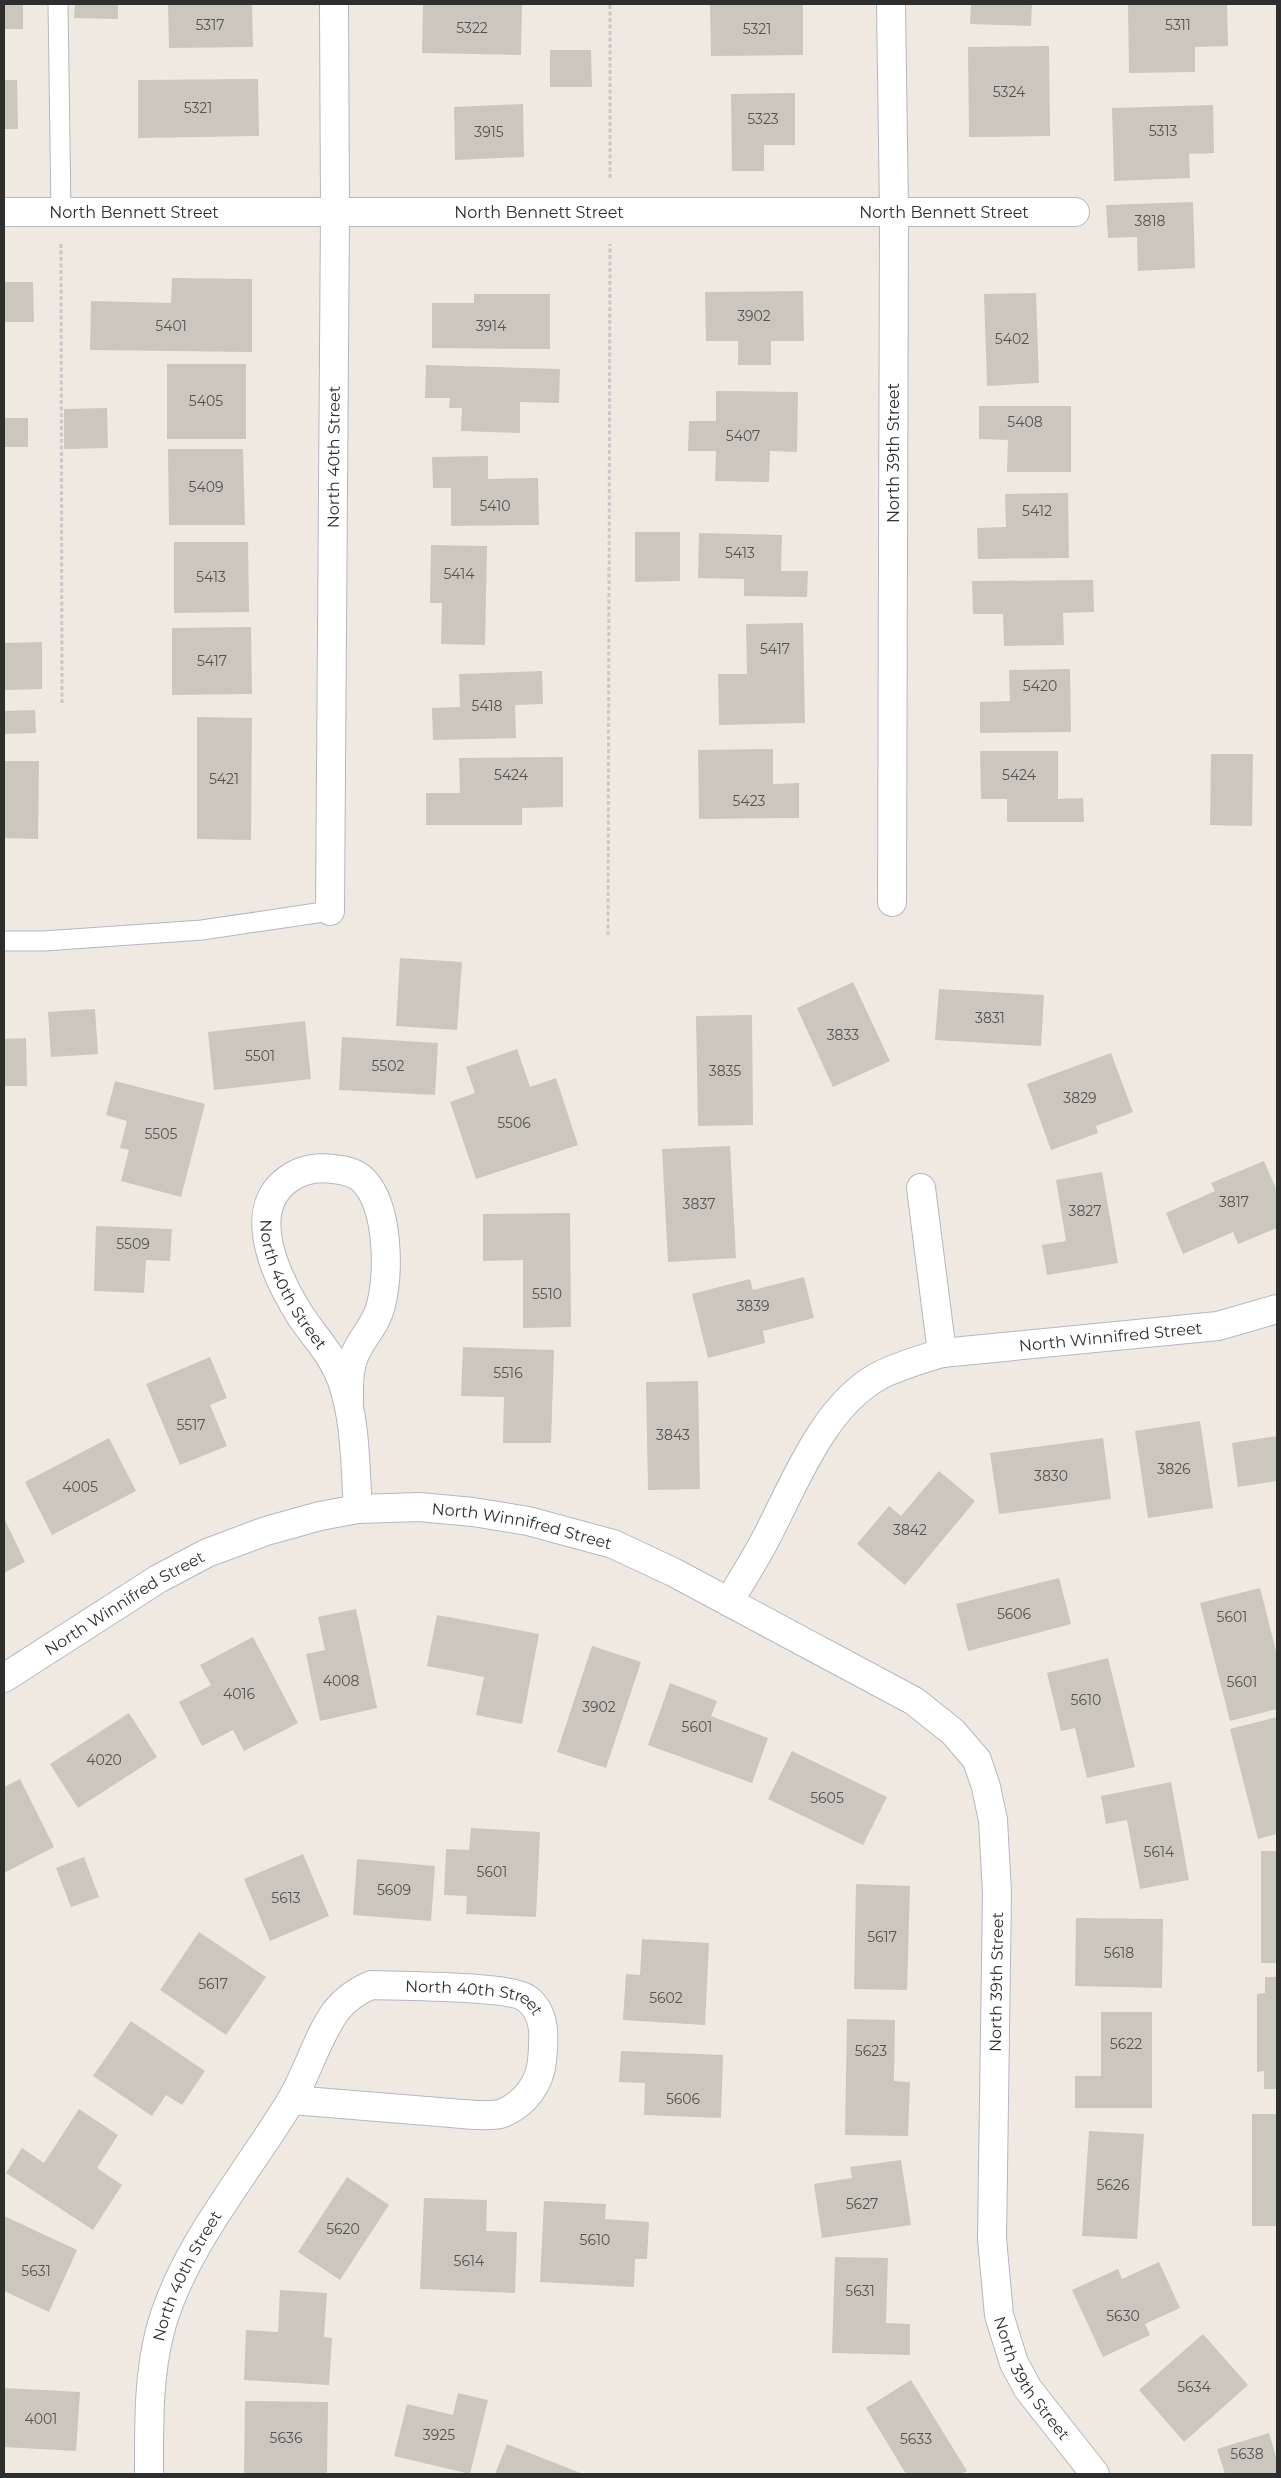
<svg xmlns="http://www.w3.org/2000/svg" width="1281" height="2478" viewBox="0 0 1281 2478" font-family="Montserrat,sans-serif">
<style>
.building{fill:#cbc7bf}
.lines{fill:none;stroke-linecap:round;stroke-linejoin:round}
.lane-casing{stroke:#b4b7c1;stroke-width:21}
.street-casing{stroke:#b4b7c1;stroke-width:30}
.path{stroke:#c9c9c9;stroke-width:3;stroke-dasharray:4 2.5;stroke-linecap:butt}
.lane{stroke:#fff;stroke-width:19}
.street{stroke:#fff;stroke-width:28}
.labels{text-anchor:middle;stroke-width:4.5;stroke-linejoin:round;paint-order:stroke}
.number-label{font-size:14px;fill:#555452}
.street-label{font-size:16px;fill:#2e2e2e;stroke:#fff}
</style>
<rect width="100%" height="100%" fill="#efe9e1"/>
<path class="building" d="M4,4H23V29H4Z
M75,4H118V19L74,18Z
M168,4H252L253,47L169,48Z
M423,4H522L521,55L422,53Z
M710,4H803V55L711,56Z
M971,4H1032L1031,26L970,24Z
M1128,4H1227L1228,46L1195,47V72L1129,73Z
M1049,46L1050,136L969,137L968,47Z
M550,50H591L592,87H550Z
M258,79L259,136L138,138V80Z
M4,80H17L18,129H4Z
M795,93V145H764V171H732L731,94Z
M523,104L524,157L455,160L454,107Z
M1213,105L1214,153L1189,154L1190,178L1114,181L1112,108Z
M1193,202L1195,268L1138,271L1137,237L1108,238L1106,205Z
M172,278L252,279V352L90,350L91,301L171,303Z
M4,282H33L34,322H4Z
M803,291L804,341H771V365H738V341H706L705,292Z
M1036,293L1039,383L987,386L984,294Z
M474,294H550V349L432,348V303H474Z
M167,364H246V439H167Z
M426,365L560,369L559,403L520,402V433L461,431L462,408H449L450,398H425Z
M716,391L798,392L797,452L770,451L769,482L715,481L716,451H688L689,421H716Z
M979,406H1071V472H1007L1008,440L979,439Z
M107,408L108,448L64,449V409Z
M4,418H28V447H4Z
M168,449H243L245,525H169Z
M488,456V479L538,478L539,525L451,526V488H433L432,457Z
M1068,493L1069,558L978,559L977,528L1006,527L1005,494Z
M635,532H680V581L635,582Z
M699,533L782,535L781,571H808L807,597L744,596V579L698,578Z
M174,542H248L249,612L174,613Z
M431,545L487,546L485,645L441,644L442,603H430Z
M1093,580L1094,612L1063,613L1064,645L1004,646L1003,614H973L972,581Z
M803,623L805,723L719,725L718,674H747L746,624Z
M251,627L252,694L172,695V628Z
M42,642V689L4,690V643Z
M1070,669L1071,732L980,733V702L1010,701L1009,670Z
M542,671L543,704L515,705L516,738L433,740L432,708L460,707L459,674Z
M35,710L36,733L4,734V711Z
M197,717L252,718L251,840L197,839Z
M773,749V784L799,783V818L699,819L698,750Z
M980,751H1058V799L1083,798L1084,822H1007V799H981Z
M1211,754H1253L1252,826L1210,825Z
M563,757V807L522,808V825H426V793H460L459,758Z
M4,761H39L38,839L4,838Z
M400,958L462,962L457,1030L396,1026Z
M853,982L890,1061L833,1087L797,1008Z
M939,989L1044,995L1041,1046L935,1040Z
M95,1009L98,1054L51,1057L48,1012Z
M752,1015L753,1125L698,1126L696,1016Z
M305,1021L311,1079L214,1090L208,1032Z
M342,1037L438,1043L435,1095L339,1090Z
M26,1038L27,1086H4V1039Z
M517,1049L530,1087L556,1078L578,1145L476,1179L450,1102L475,1093L466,1067Z
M1111,1053L1133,1112L1096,1126L1098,1133L1051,1150L1027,1084Z
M115,1081L205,1104L181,1197L121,1181L129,1150L120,1148L127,1121L106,1115Z
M730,1146L736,1258L668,1262L662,1149Z
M1264,1161L1277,1191V1228L1238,1244L1233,1232L1183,1254L1166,1213L1215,1191L1211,1183Z
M1102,1172L1118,1263L1047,1275L1042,1245L1066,1241L1056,1180Z
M570,1213L571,1327L523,1328V1260L483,1261V1214Z
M96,1226L172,1229L170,1261L146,1260L144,1293L94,1291Z
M804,1277L814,1318L763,1331L765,1343L708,1358L692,1294L750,1279L753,1290Z
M463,1347L554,1350L551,1443H503L504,1397L461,1396Z
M210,1357L227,1398L210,1405L227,1446L180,1465L146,1384Z
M698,1381L700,1489L648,1490L646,1382Z
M1200,1421L1213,1508L1148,1518L1135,1431Z
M1277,1436V1481L1238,1487L1232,1443Z
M109,1438L136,1491L52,1535L25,1482Z
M1103,1438L1111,1499L999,1514L990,1453Z
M939,1471L975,1501L905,1585L857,1544L889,1506L901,1516Z
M4,1518L25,1562L4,1573Z
M1059,1578L1071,1624L968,1651L956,1604Z
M1260,1588L1277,1655V1709L1230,1721L1200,1603Z
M356,1609L377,1708L320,1721L306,1654L325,1650L318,1617Z
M437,1615L539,1634L522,1724L476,1715L484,1677L427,1666Z
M253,1637L298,1723L244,1751L233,1730L202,1746L179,1702L211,1685L200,1665Z
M592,1646L641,1662L606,1768L557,1752Z
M1108,1658L1135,1767L1087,1778L1075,1728L1061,1731L1047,1673Z
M670,1683L717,1701L711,1716L768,1738L752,1783L648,1745Z
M129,1713L157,1757L78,1808L50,1764Z
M1277,1717V1834L1258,1839L1230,1729Z
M792,1751L887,1797L863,1845L768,1799Z
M20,1779L54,1847L4,1873V1787Z
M1171,1782L1189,1880L1140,1889L1127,1820L1106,1824L1101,1796Z
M471,1828L540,1832L536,1917L466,1914L467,1896L444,1895L446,1849L469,1850Z
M1261,1851H1277V1963H1261Z
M303,1854L329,1916L270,1941L244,1879Z
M84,1857L99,1897L71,1907L56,1868Z
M357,1859L435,1866L431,1921L353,1915Z
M856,1884L910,1886L907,1990L854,1989Z
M1076,1918L1163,1919L1162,1988L1075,1986Z
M199,1932L266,1977L226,2035L160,1990Z
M642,1939L709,1943L705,2025L623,2020L626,1974L640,1975Z
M1265,1977H1277V2089H1264V2071L1257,2072V1994L1265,1993Z
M1101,2012H1152V2108H1075V2076H1101Z
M847,2019L895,2020L894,2081L910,2082L908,2136L845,2135Z
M131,2021L205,2071L182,2105L166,2095L152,2116L93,2076Z
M621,2051L723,2055L721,2118L644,2115L645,2083L619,2082Z
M79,2109L118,2135L97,2168L122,2185L93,2230L6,2173L22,2148L44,2163Z
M1252,2114H1277V2226H1252Z
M1089,2131L1144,2134L1137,2239L1082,2236Z
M901,2160L911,2225L822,2238L814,2184L852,2178L850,2167Z
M347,2177L389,2205L340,2280L298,2252Z
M424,2198L487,2200L486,2231L517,2232L515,2293L420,2289Z
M544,2201L606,2204L605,2219L649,2222L647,2259H635L634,2287L540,2282Z
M4,2216L77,2250L49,2312L4,2291Z
M835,2257L888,2258L886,2323L910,2324V2355L832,2353Z
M1159,2262L1180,2308L1145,2324L1150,2335L1103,2357L1072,2290L1118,2269L1122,2279Z
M280,2290L327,2293L324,2337L332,2338L329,2385L244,2380L246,2330L278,2332Z
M1203,2334L1248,2385L1184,2442L1139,2390Z
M911,2380L967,2471L961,2474H906L866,2408Z
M4,2388L80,2392L76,2451L4,2447Z
M458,2393L488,2400L470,2474L394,2456L407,2404L453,2415Z
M245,2401L328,2402L327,2474H244Z
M1269,2433L1277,2460V2474H1225L1217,2449Z
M507,2444L583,2474H495Z"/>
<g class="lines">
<defs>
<path id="lane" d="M58,4L61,212
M4,941H44L202,930L330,911"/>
<g id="street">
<path d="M891,4L894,212L892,902"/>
<path id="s1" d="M4,212H1075"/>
<path id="s2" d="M330,911L335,212L334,4"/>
<path d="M921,1188L942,1353"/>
<path id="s3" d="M349,1404C349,1386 348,1368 356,1352C364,1335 377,1323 381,1305C389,1272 389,1208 364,1181C356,1172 344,1170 333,1169C317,1167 300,1170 287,1180C244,1212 278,1280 300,1315C315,1338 333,1355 342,1381C356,1421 355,1467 358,1509"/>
<path id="s4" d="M729,1602C740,1582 753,1563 764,1542C793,1488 821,1409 877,1377C897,1366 920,1360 942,1353L1218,1326L1277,1309"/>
<path id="s5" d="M4,1678L158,1579L207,1553L266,1531L320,1516L358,1509L419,1507L473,1512L528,1521L613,1544L673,1572L914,1701L953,1732L977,1760L986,1787L993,1820L997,1893L992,2239L999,2315L1014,2363L1028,2389L1095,2474"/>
<path id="s6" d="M149,2474C149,2427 148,2377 160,2331C182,2248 246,2175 290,2102C308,2073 316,2039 336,2011C346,1998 357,1991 371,1985C397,1986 510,1986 526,1998C547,2013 544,2039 542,2061C540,2083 525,2104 503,2113C491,2118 454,2113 439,2112C390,2108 341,2104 292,2100"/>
</g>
</defs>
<use href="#lane" class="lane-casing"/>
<use href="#street" class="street-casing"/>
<path class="path" d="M610,178V4
M61,244L62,704
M608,935L610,244"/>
<use href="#lane" class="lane"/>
<use href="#street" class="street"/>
</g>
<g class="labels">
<g class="number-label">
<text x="210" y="30">5317</text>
<text x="1178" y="30">5311</text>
<text x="472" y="33">5322</text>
<text x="757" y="34">5321</text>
<text x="1009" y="97">5324</text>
<text x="198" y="113">5321</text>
<text x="763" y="124">5323</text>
<text x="1163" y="136">5313</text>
<text x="489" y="137">3915</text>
<text x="1150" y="226">3818</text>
<text x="754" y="321">3902</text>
<text x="171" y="331">5401</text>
<text x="491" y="331">3914</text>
<text x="1012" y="344">5402</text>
<text x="206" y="406">5405</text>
<text x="1025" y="427">5408</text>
<text x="743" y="441">5407</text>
<text x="206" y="492">5409</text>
<text x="495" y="511">5410</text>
<text x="1037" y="516">5412</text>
<text x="740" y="558">5413</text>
<text x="459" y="579">5414</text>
<text x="211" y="582">5413</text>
<text x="775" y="654">5417</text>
<text x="212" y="666">5417</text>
<text x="1040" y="691">5420</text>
<text x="487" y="711">5418</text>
<text x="511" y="780">5424</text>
<text x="1019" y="780">5424</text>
<text x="224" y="784">5421</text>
<text x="749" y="806">5423</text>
<text x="990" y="1023">3831</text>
<text x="843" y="1040">3833</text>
<text x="260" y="1061">5501</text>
<text x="388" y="1071">5502</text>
<text x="725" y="1076">3835</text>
<text x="1080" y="1103">3829</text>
<text x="514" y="1128">5506</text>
<text x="161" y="1139">5505</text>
<text x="1234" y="1207">3817</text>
<text x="699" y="1209">3837</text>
<text x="1085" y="1216">3827</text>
<text x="133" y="1249">5509</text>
<text x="547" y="1299">5510</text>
<text x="753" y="1311">3839</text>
<text x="508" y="1378">5516</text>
<text x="191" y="1430">5517</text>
<text x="673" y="1440">3843</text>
<text x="1174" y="1474">3826</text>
<text x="1051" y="1481">3830</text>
<text x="80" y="1492">4005</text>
<text x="910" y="1535">3842</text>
<text x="1014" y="1619">5606</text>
<text x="1232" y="1622">5601</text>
<text x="341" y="1686">4008</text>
<text x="1242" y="1687">5601</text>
<text x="239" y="1699">4016</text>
<text x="1086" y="1705">5610</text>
<text x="599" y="1712">3902</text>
<text x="697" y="1732">5601</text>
<text x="104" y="1765">4020</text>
<text x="827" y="1803">5605</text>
<text x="1159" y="1857">5614</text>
<text x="492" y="1877">5601</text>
<text x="394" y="1895">5609</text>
<text x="286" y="1903">5613</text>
<text x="882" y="1942">5617</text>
<text x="1119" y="1958">5618</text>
<text x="213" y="1989">5617</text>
<text x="666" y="2003">5602</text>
<text x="1126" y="2049">5622</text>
<text x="871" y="2056">5623</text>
<text x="683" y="2104">5606</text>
<text x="1113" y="2190">5626</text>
<text x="862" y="2209">5627</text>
<text x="343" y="2234">5620</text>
<text x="595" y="2245">5610</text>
<text x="469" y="2266">5614</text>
<text x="36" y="2276">5631</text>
<text x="860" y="2296">5631</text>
<text x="1123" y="2321">5630</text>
<text x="1194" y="2392">5634</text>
<text x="41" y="2424">4001</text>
<text x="439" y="2440">3925</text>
<text x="286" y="2443">5636</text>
<text x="916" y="2444">5633</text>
<text x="1247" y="2459">5638</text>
</g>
<g class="street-label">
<text dy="6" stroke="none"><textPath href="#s1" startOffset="130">North Bennett Street</textPath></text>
<text dy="6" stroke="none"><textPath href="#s1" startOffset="535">North Bennett Street</textPath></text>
<text dy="6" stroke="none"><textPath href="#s1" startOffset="940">North Bennett Street</textPath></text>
<text transform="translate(893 453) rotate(-90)" y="6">North 39th Street</text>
<text dy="6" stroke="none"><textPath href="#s2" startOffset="454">North 40th Street</textPath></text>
<text dy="6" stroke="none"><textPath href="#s3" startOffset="435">North 40th Street</textPath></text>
<text dy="6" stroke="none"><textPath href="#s4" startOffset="511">North Winnifred Street</textPath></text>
<text dy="6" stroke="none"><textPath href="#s5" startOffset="562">North Winnifred Street</textPath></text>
<text dy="6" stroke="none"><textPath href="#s5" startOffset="142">North Winnifred Street</textPath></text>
<text transform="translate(996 1982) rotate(-89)" y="6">North 39th Street</text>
<text dy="6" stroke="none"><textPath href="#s6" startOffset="660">North 40th Street</textPath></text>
<text dy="6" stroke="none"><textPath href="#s6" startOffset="205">North 40th Street</textPath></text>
<text dy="6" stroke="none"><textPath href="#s5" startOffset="1711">North 39th Street</textPath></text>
</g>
</g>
<rect width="1281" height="2478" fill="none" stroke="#2e2e2e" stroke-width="10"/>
</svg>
